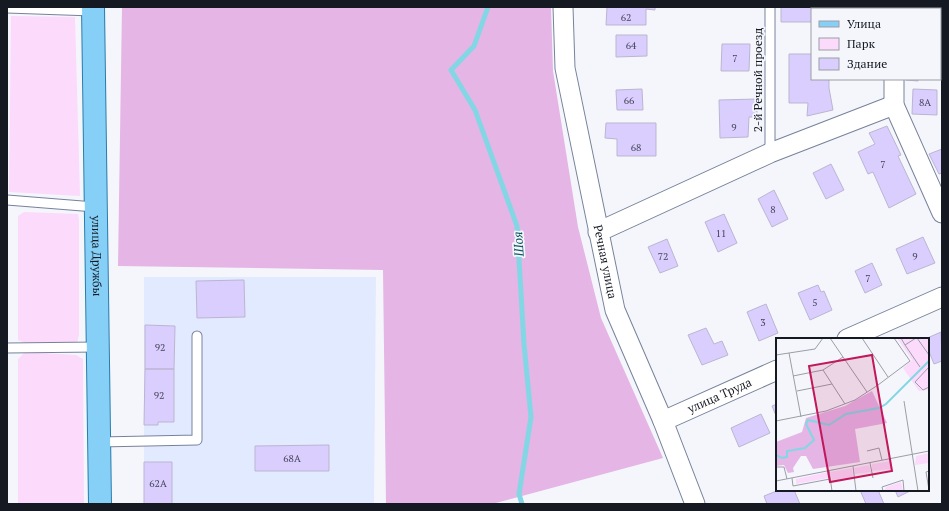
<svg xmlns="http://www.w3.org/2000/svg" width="949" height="511" viewBox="0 0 949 511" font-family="'PT Serif',serif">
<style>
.built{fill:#e2eaff}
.green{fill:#fbdafb}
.forest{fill:#e4b5e5}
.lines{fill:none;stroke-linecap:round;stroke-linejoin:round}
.stream{stroke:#83d7e4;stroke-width:5}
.building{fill:#dacefe;stroke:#bcb5d1}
.lane-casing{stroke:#77829a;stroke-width:11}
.street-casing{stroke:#77829a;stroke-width:21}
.primary-casing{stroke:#2a7caa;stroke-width:24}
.lane{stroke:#fff;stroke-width:9}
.street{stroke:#fff;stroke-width:19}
.primary{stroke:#86d0f8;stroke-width:22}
.labels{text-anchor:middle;stroke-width:3.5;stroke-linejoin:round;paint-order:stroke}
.number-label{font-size:10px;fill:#464659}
.street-label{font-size:12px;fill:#151922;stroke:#f4f6fc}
.water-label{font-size:13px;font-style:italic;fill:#0c5760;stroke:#f4f6fc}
.inset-river{fill:none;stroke:#83d7e4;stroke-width:2}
.inset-road{fill:none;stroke:#9b9ea5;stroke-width:1}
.view{fill:#c2185b;fill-opacity:0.15;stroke:#c2185b;stroke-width:2}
.inset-edge{fill:none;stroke:#151922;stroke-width:2}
</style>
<rect width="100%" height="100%" fill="#f4f6fc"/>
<path class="built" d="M144,277H376L374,504H144Z"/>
<path class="green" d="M11,16L75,17L80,196L9,192Z
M24,212L78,214L79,220V335L77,343L28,344L18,340V216Z
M25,352L76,355L83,359L84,504H18V359Z"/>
<path class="forest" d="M122,7H551L553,71L578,227L601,318L663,458L492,504H386L383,270L118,266Z"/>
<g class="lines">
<path class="stream" d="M488,7L474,46L451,70L475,110L517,226L524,344L531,417L519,494L522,504"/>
</g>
<path class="building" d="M607,7H655V10L646,9V25H606Z
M781,7H814V9H812V22H781Z
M910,7H939V9H910Z
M616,35H647V56L616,57Z
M722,44H750L749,71H721Z
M789,54H812V79H829V88L833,110L807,116L808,103H789Z
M906,79H918V81L906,80Z
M642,89L643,110H617L616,90Z
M913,89L937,90V115L912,114Z
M757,99V117H749L748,137L720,138L719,100Z
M606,123H656V156H617V139L605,138Z
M887,126L901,155L898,156L916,194L889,208L873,172L868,174L858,152L875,144L869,133Z
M942,149V173L939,174L929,154Z
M831,164L844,190L826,199L813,173Z
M774,190L788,219L772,227L758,199Z
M724,214L737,243L718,252L705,222Z
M923,237L935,263L907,274L896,249Z
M667,239L678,266L660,273L648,247Z
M872,263L882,285L865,293L855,271Z
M244,280L245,317L197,318L196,281Z
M818,285L821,292L824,291L832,310L810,320L798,293Z
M766,304L778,333L759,341L747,312Z
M145,325L175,326L174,369H145Z
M706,328L714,344L722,341L728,355L702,365L688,335Z
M941,332L942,361L934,364L928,349V339H925Z
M145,369H174V422H158V425H144Z
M777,404V418L772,406Z
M761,414L770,433L739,447L731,428Z
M329,445V471H255V446Z
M144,462H172V504H144Z
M779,490H794L800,504H767L764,496Z
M860,490H878L884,504H866Z
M895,490H912L898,497Z"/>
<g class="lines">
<defs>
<path id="lane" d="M770,7V153
M7,8L93,11
M7,200L95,207
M7,348L97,347
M99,442L197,440V336"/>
<g id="street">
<path id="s1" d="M563,7L565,68L615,310L663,421L695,504"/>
<path d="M895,9V7"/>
<path d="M894,79V105L942,213"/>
<path d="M598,232L770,153L894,105"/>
<path d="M847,339L942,297"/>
<path id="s2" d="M663,421L777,370"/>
</g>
<g id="primary">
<path id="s3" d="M93,7L100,504"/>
</g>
</defs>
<use href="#lane" class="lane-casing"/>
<use href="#street" class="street-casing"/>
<use href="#primary" class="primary-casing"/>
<use href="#lane" class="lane"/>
<use href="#street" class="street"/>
<use href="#primary" class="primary"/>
</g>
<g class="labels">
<g class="number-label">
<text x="626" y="21">62</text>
<text x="631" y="49">64</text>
<text x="735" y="62">7</text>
<text x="629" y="104">66</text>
<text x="925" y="106">8А</text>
<text x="734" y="131">9</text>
<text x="636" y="151">68</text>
<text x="883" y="168">7</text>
<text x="773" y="213">8</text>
<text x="721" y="237">11</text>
<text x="663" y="260">72</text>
<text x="915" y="260">9</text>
<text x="868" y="282">7</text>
<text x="815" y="306">5</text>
<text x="763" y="326">3</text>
<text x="160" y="351">92</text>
<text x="159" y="399">92</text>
<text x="292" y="462">68А</text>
<text x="158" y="487">62А</text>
</g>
<g class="street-label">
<text transform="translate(758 80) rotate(-90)" y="4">2-й Речной проезд</text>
<text dy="4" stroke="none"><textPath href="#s3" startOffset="249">улица Дружбы</textPath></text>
<text dy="4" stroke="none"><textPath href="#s1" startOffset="259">Речная улица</textPath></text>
<text dy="4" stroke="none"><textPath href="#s2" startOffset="62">улица Труда</textPath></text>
</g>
<g class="water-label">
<text transform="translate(518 244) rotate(-94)" y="5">Шоя</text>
</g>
</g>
<g transform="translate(776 338)">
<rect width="153" height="153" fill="#f4f6fc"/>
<path d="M121,0H153V52L143,53L127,30L136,22ZM153,115V125L139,127L140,118ZM115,123L116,131L96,133V126ZM93,127L95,134L79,136L78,130ZM76,130L77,139L56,142L54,134ZM52,134V140L20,146V141ZM125,144L127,153H108L110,149Z" fill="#fbdafb"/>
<path d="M96,53L111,85L79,91L84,124L37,131L30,118H25L17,130L18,134L12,135L8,127L0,128V104L26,94L30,80L69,68Z" fill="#e4b5e5"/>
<path class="inset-river" d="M0,117L6,120L11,119V113L29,110L38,102L30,86L32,82L53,87L70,76L103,70L110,66L153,23"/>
<path class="inset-road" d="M54,0L91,54M86,0L112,39M125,0L129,7L140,0M141,0L153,17M129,7L144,29M13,15L25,79M0,17L39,11L47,0M153,29L139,44L147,52L153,49M47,32L69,66M17,38L47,32L67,19M21,53L56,46M128,63L142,153M0,83L50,73L79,62L102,47L134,23L118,0M91,113L103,110L106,122M94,125L97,140M77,128L80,153M0,129H8L11,141M53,132L56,153M153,133L150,134L153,152M16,140L17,148L54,141M0,143L153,113M107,153L106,149L127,142L128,153"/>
<path class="view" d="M96,17L116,133L54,144L33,28Z"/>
<rect width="153" height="153" class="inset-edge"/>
</g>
<rect width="949" height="511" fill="none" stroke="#151922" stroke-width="16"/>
<rect x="811" y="8" width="130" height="72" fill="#f4f6fc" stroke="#9b9ea5"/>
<rect x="819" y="21" width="20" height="6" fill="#86d0f8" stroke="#9b9ea5"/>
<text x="847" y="28" font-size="12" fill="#151922">Улица</text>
<rect x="819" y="38" width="20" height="12" fill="#fbdafb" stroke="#9b9ea5"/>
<text x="847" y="48" font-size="12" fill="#151922">Парк</text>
<rect x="819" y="58" width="20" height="12" fill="#dacefe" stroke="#9b9ea5"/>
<text x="847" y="68" font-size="12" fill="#151922">Здание</text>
</svg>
